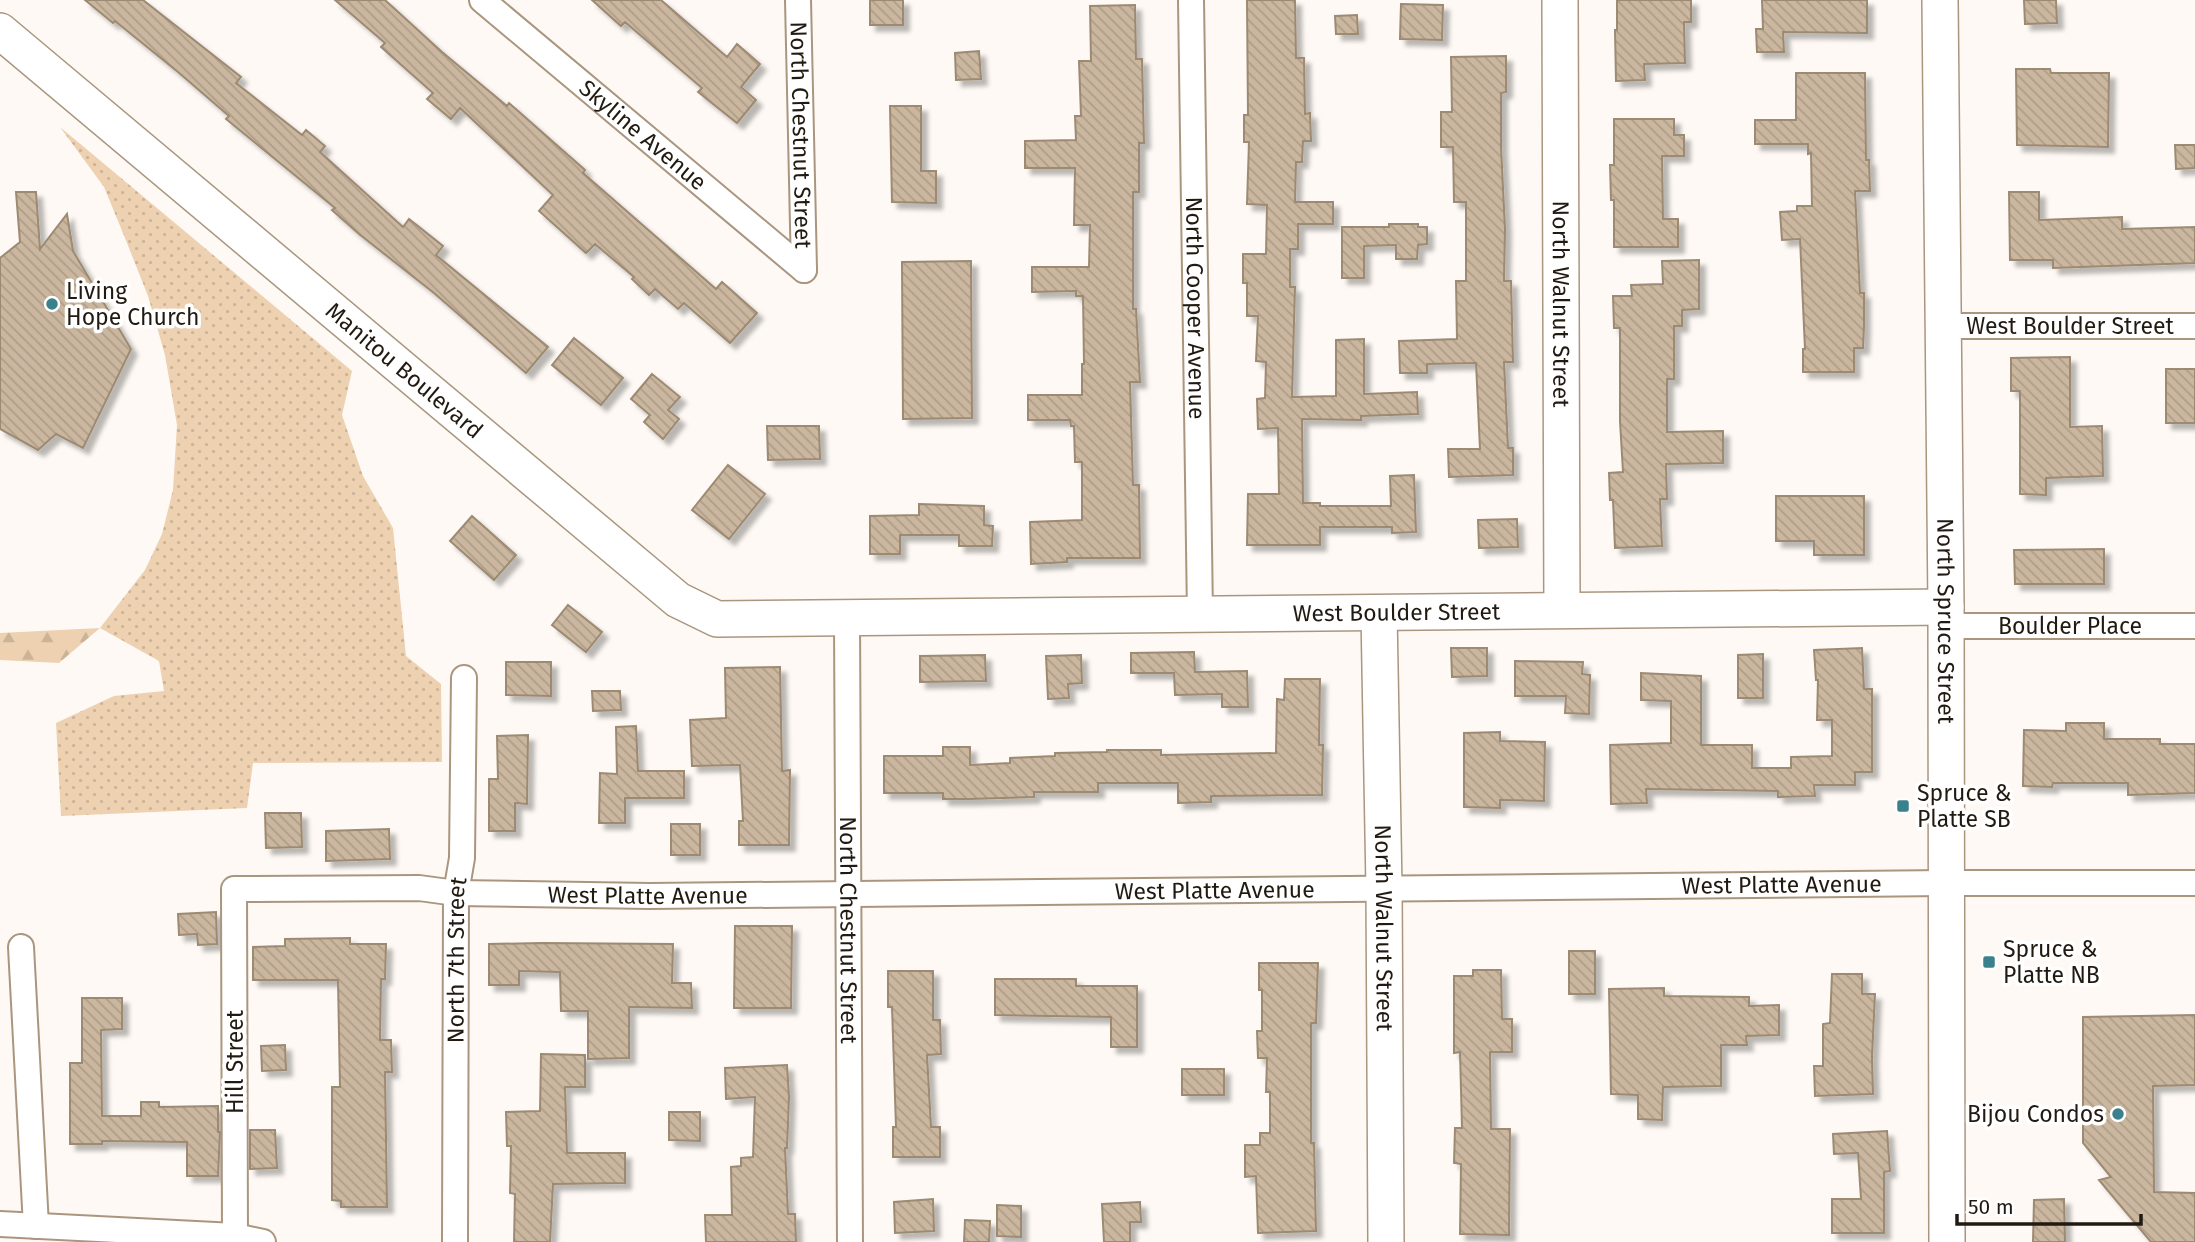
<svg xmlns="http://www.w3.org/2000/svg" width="2195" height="1242" viewBox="0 0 2195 1242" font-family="'Fira Sans',sans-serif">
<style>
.green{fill:url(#green-dots)}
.forest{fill:url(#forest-firs)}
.building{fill:url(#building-back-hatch);stroke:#9d8a73;stroke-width:2;filter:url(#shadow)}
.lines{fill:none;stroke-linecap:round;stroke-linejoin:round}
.street-casing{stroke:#aa967f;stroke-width:28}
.secondary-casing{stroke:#aa967f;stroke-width:38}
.street{stroke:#fff;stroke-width:24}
.secondary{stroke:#fff;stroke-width:35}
.poi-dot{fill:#3b818c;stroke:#fff;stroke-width:2.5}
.labels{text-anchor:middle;stroke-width:7;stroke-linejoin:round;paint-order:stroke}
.street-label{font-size:23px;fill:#211a11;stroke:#fff}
.poi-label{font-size:23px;fill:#211a11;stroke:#fff;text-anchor:start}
</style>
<defs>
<pattern id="green-dots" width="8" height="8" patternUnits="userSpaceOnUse" patternTransform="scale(1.75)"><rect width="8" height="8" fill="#edd1b1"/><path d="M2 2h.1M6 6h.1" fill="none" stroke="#cbb397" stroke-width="1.8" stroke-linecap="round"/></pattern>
<pattern id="forest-firs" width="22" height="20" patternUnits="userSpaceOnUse" patternTransform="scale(1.75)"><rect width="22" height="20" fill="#edd1b1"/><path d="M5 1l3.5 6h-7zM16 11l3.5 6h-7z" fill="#cbb397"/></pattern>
<pattern id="building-back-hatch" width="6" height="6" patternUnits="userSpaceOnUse" patternTransform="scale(1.75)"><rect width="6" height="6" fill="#cbb79f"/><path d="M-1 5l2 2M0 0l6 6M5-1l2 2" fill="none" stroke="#ae9d88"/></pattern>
<filter id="shadow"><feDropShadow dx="6" dy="6" stdDeviation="2" flood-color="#0004"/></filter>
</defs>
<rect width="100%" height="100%" fill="#fef9f4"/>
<path class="green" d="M60,127L352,371L342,415L363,476L393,528L406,656L441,684L442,762L253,763L247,808L61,816L56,723L114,696L164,691L159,661L100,628L145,570L162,534L173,490L177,425L165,355L148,296L125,238L104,187Z"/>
<path class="forest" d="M100,628L59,663L0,660V633Z"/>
<path class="building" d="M85,0H143L241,77L236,83L302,135L306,130L325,146L320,152L403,227L409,219L443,246L436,255L548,347L526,373L434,293L359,234L332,210L335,208L226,119L229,116L178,72L115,21L113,23Z
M335,0H385L442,52L507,106L509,103L585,170L583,173L716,289L722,282L757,313L730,343L684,303L678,309L655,289L649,295L632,279L634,277L595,244L586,253L539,211L553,195L460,108L451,119L427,99L433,93L381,47L385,43Z
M592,0H661L727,57L737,44L760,64L741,87L756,100L737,123L698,92L702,88L625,22L621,26Z
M870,0H903V25H870Z
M1247,0H1295L1296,58H1304L1305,114L1310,113L1311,141H1303L1302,162H1296L1295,202H1333V224H1298V249H1290V287H1295L1292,397L1336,396V340L1364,339V394L1417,392L1418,414L1361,416V420L1302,419L1303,503H1320V506H1391L1390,476L1414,475L1416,532L1392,533V527H1320V545H1247L1248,494H1279L1278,428L1258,429L1257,399L1265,398L1266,362L1256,361L1258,316H1247V283H1243V254H1266L1267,205L1247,204L1249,142H1244V115H1248Z
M1617,0H1691V22H1684L1685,63L1644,64L1645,80L1616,81L1615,30H1617Z
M1762,0H1867V33L1783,32L1784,52H1757L1756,29H1763Z
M2024,0H2056L2057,23L2025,24Z
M1401,4L1443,5L1442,40L1400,39Z
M1135,5L1136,59H1142L1144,143H1139V192H1133V309H1136L1140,382H1130L1133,485H1139L1140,558H1067V562L1031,564L1030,522L1082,520V462H1075L1074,426H1071L1070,420H1028V395H1082V364H1084L1083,296H1076V291L1032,292V267H1089L1090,225H1074L1075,168H1025V141L1076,140L1075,116H1081L1079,61H1091L1090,6Z
M1357,15L1358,34H1336L1335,16Z
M979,51L981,79L956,80L955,53Z
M1506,56V92L1501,93V147L1505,229L1504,281H1511L1513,362H1504L1508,448H1513V475L1449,477L1448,449H1480L1476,363L1427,364V373H1400L1399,341L1457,339L1456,281H1466V202H1454L1453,147H1441V112H1452L1451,57Z
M2016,69H2050L2051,73H2109L2108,147L2017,145Z
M1796,73H1865L1866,160H1869L1870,191H1855L1860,293H1864V326L1863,348H1854V372H1803V349H1805L1800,239L1782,240L1780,212L1797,211V206H1812L1811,153L1808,154V144H1755V120H1796Z
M890,106H921V171H936V203L892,202Z
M1614,119H1674V135H1684V156H1662L1663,219H1678V247H1614V200H1611L1610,165H1614Z
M2175,145H2195V168L2176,169Z
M16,192H36L40,249L67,214L73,251L131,349L83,448L56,434L38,450L0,429V258L20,242Z
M2009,192H2039V220L2122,217V229L2195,227V263L2053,268V260H2010Z
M1389,224H1418V227H1427V244L1418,245L1417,259H1396V245L1364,246V278H1342V227H1389Z
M1699,260V309L1682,310V326H1674V379H1667V432L1723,431V463L1666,464L1667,499H1660L1662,546L1615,548L1613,500H1610L1609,473L1623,472L1620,421V328H1614L1613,296H1632L1631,285L1663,284L1662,261Z
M971,261L972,418L903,419L902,262Z
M574,338L623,378L601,405L552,365Z
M2070,357V427L2102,426L2103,476L2046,478V495L2020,494V391H2011V358Z
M2166,369H2195V423H2166Z
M652,374L680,397L668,410L679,419L663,439L644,422L650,415L631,399Z
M767,426H819L820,459L768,460Z
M728,465L765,494L729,539L692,510Z
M1776,496H1864V555H1814V541H1776Z
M919,504L984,506V525L993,526L992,546H959V535H900V554H870V516L919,515Z
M472,516L516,555L494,580L450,541Z
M1517,519L1518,547L1479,548L1478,520Z
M2104,549V584H2015L2014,550Z
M568,605L602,632L586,652L552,625Z
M1451,648H1487V676L1452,677Z
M1862,648L1864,689H1872V772H1855V785H1814L1815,796L1778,797V791L1646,789L1647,803L1611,804L1610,745L1671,743V701L1641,700V673L1701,676V745H1752V768H1791V757L1832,756V720H1817L1818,680H1816L1814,650Z
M1194,652L1195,672L1247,671L1248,707H1222V694L1175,695L1174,673H1131V653Z
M1763,654V698H1738V655Z
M985,655L986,681L920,682V656Z
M1081,655L1082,683L1068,684L1069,698L1048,699L1046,656Z
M1515,661L1583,662L1582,674L1590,675L1589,714L1565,713L1566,696H1515Z
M506,662H551V696L506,695Z
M780,667L782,771L790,770L789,845H739V821H743L740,765L692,766L690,720L726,718L725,668Z
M1285,679H1320L1319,745H1323L1322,795L1211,796V802L1178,803V783H1098V792H1034V797L969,799H943V793H884V756H943V747H970V765L1010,763V758L1055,756V753L1107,752V750H1161V755L1276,753L1277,699L1284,700Z
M592,691H620L621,710L593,711Z
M2066,723H2104V739H2160V744H2195V793L2128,795V783H2053L2052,787L2023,786L2024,730L2066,731Z
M636,726L638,771H684V798H625V823H599L600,773L617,774L616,727Z
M1500,732V741L1545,742L1544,801L1500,800V808L1464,807V733Z
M528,735L527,804L515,803V831H489V779H498L497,736Z
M265,813H301L302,847L266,848Z
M671,824H700V855H671Z
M389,829L390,859L326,861V831Z
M216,912L217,944L198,945L197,934L179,935L178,914Z
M735,926H792L791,1008H734Z
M350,938V944H386L385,979H381L380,1040H391L392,1072H385L387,1207H341V1201L332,1200V1087H340L338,980H253V947L285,946V939Z
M542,943L673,944L672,983H691L692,1008L629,1007V1058L588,1059V1011H561L560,972L519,971V985H489V944Z
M1569,951H1595V994H1569Z
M1259,963H1318L1316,1023H1311V1143H1314L1316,1231L1258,1233L1256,1176L1245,1177V1145H1260V1133H1270V1092H1266L1267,1058H1258L1257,1031H1262V990H1259Z
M1473,970H1501L1502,1019H1512V1052H1490L1491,1129H1510L1509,1235L1460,1234L1461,1164L1454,1163L1455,1128H1462L1460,1052L1454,1053V976H1473Z
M888,971H933V1020H940L941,1054L927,1055L931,1127H940V1157H893V1127H896L892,1007H888Z
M1832,974H1862V994H1875L1872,1057L1873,1094L1815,1096L1814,1066H1823V1024L1830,1023Z
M995,979H1076V986H1137V1047H1111V1017L995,1015Z
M1664,988V996L1749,997V1006L1779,1005V1035L1746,1036L1747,1045H1721V1086L1663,1087L1662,1120L1638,1119V1095L1611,1094L1609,989Z
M82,998H122V1029L101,1030L102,1116H141V1102H159V1107L218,1106V1132H220L218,1176H187V1142L102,1141V1144H70V1063H82Z
M2195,1015V1085L2153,1086L2154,1192L2195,1193V1242H2151L2099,1180L2111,1177L2083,1143V1017Z
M285,1045L286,1070L262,1071L261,1046Z
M541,1054L585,1055V1087H565L567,1153H625V1183L553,1184L550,1242H514L515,1194L510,1193L511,1146H507L506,1112L540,1111Z
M787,1065L789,1097L787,1148H785L788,1214H795L796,1242H706L705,1215H732L731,1167L741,1166V1158L753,1157L755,1097L726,1099L725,1068Z
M1182,1069H1224V1095H1182Z
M669,1112H700V1141L669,1140Z
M250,1130H275L277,1168L250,1169Z
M1887,1131L1890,1171L1884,1172V1233H1832V1199H1861L1858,1153L1834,1154L1833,1134Z
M933,1199L934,1231L895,1233L894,1202Z
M2064,1199L2065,1242H2033L2034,1200Z
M1140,1202L1141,1222H1130V1242H1104L1102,1204Z
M997,1205L1021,1206V1237L997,1236Z
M965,1220L990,1221L989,1242H964Z"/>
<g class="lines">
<defs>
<g id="street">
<path id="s1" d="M482,0L804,270"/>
<path id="s2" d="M798,0L804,270"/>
<path id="s3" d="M1191,0L1200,614"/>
<path id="s4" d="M1944,326H2195"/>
<path id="s5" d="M847,618L850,1242"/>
<path id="s6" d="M1946,626H2195"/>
<path d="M21,947L36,1226"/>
<path d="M0,1224L235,1236L263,1242"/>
<path id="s7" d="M235,1236L234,889L419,888L456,893L650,896L1945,883H2195"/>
<path id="s8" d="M455,1242L456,893L462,858L464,678"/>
</g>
<g id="secondary">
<path id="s9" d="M1560,0L1562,610"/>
<path id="s10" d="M1940,0L1946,607L1947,1242"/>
<path id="s11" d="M0,31L678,600L717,619L1946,607"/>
<path id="s12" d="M1379,613L1384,888L1386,1242"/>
</g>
</defs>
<use href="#street" class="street-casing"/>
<use href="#secondary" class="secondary-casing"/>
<use href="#street" class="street"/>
<use href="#secondary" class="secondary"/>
</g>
<g class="poi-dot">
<circle cx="52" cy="304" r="7"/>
<rect x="1896" y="799" width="14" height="14" rx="3.5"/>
<rect x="1982" y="955" width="14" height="14" rx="3.5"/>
<circle cx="2118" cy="1114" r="7"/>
</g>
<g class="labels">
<g class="street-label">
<text dy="8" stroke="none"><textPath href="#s1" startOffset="210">Skyline Avenue</textPath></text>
<text dy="8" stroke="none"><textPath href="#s2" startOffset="135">North Chestnut Street</textPath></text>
<text dy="8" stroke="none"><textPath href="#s9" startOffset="304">North Walnut Street</textPath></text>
<text dy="8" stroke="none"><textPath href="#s3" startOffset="308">North Cooper Avenue</textPath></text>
<text dy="8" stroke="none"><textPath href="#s4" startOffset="126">West Boulder Street</textPath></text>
<text dy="8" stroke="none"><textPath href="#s11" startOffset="528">Manitou Boulevard</textPath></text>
<text dy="8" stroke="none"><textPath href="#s11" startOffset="1608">West Boulder Street</textPath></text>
<text dy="8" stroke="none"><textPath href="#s10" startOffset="621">North Spruce Street</textPath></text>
<text dy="8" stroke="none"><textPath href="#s6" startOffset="124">Boulder Place</textPath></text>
<text dy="8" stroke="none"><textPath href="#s7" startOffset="1895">West Platte Avenue</textPath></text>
<text dy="8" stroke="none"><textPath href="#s7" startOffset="1328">West Platte Avenue</textPath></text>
<text dy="8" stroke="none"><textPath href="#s7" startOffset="761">West Platte Avenue</textPath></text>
<text dy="8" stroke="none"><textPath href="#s12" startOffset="315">North Walnut Street</textPath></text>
<text dy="8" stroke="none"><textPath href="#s5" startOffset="312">North Chestnut Street</textPath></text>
<text dy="8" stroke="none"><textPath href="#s8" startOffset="282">North 7th Street</textPath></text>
<text transform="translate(235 1062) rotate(-90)" y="8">Hill Street</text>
</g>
<g class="poi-label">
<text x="66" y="299">Living<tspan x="66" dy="26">Hope Church</tspan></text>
<text x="1917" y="801">Spruce &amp;<tspan x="1917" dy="26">Platte SB</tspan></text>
<text x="2003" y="957">Spruce &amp;<tspan x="2003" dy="26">Platte NB</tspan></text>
<text x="2104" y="1122" text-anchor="end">Bijou Condos</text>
</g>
</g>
<path d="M1957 1214v10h184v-10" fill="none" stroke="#211a11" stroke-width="3.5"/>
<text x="1968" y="1214" font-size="21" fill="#211a11" stroke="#ffffff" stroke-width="5" paint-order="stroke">50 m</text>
</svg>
